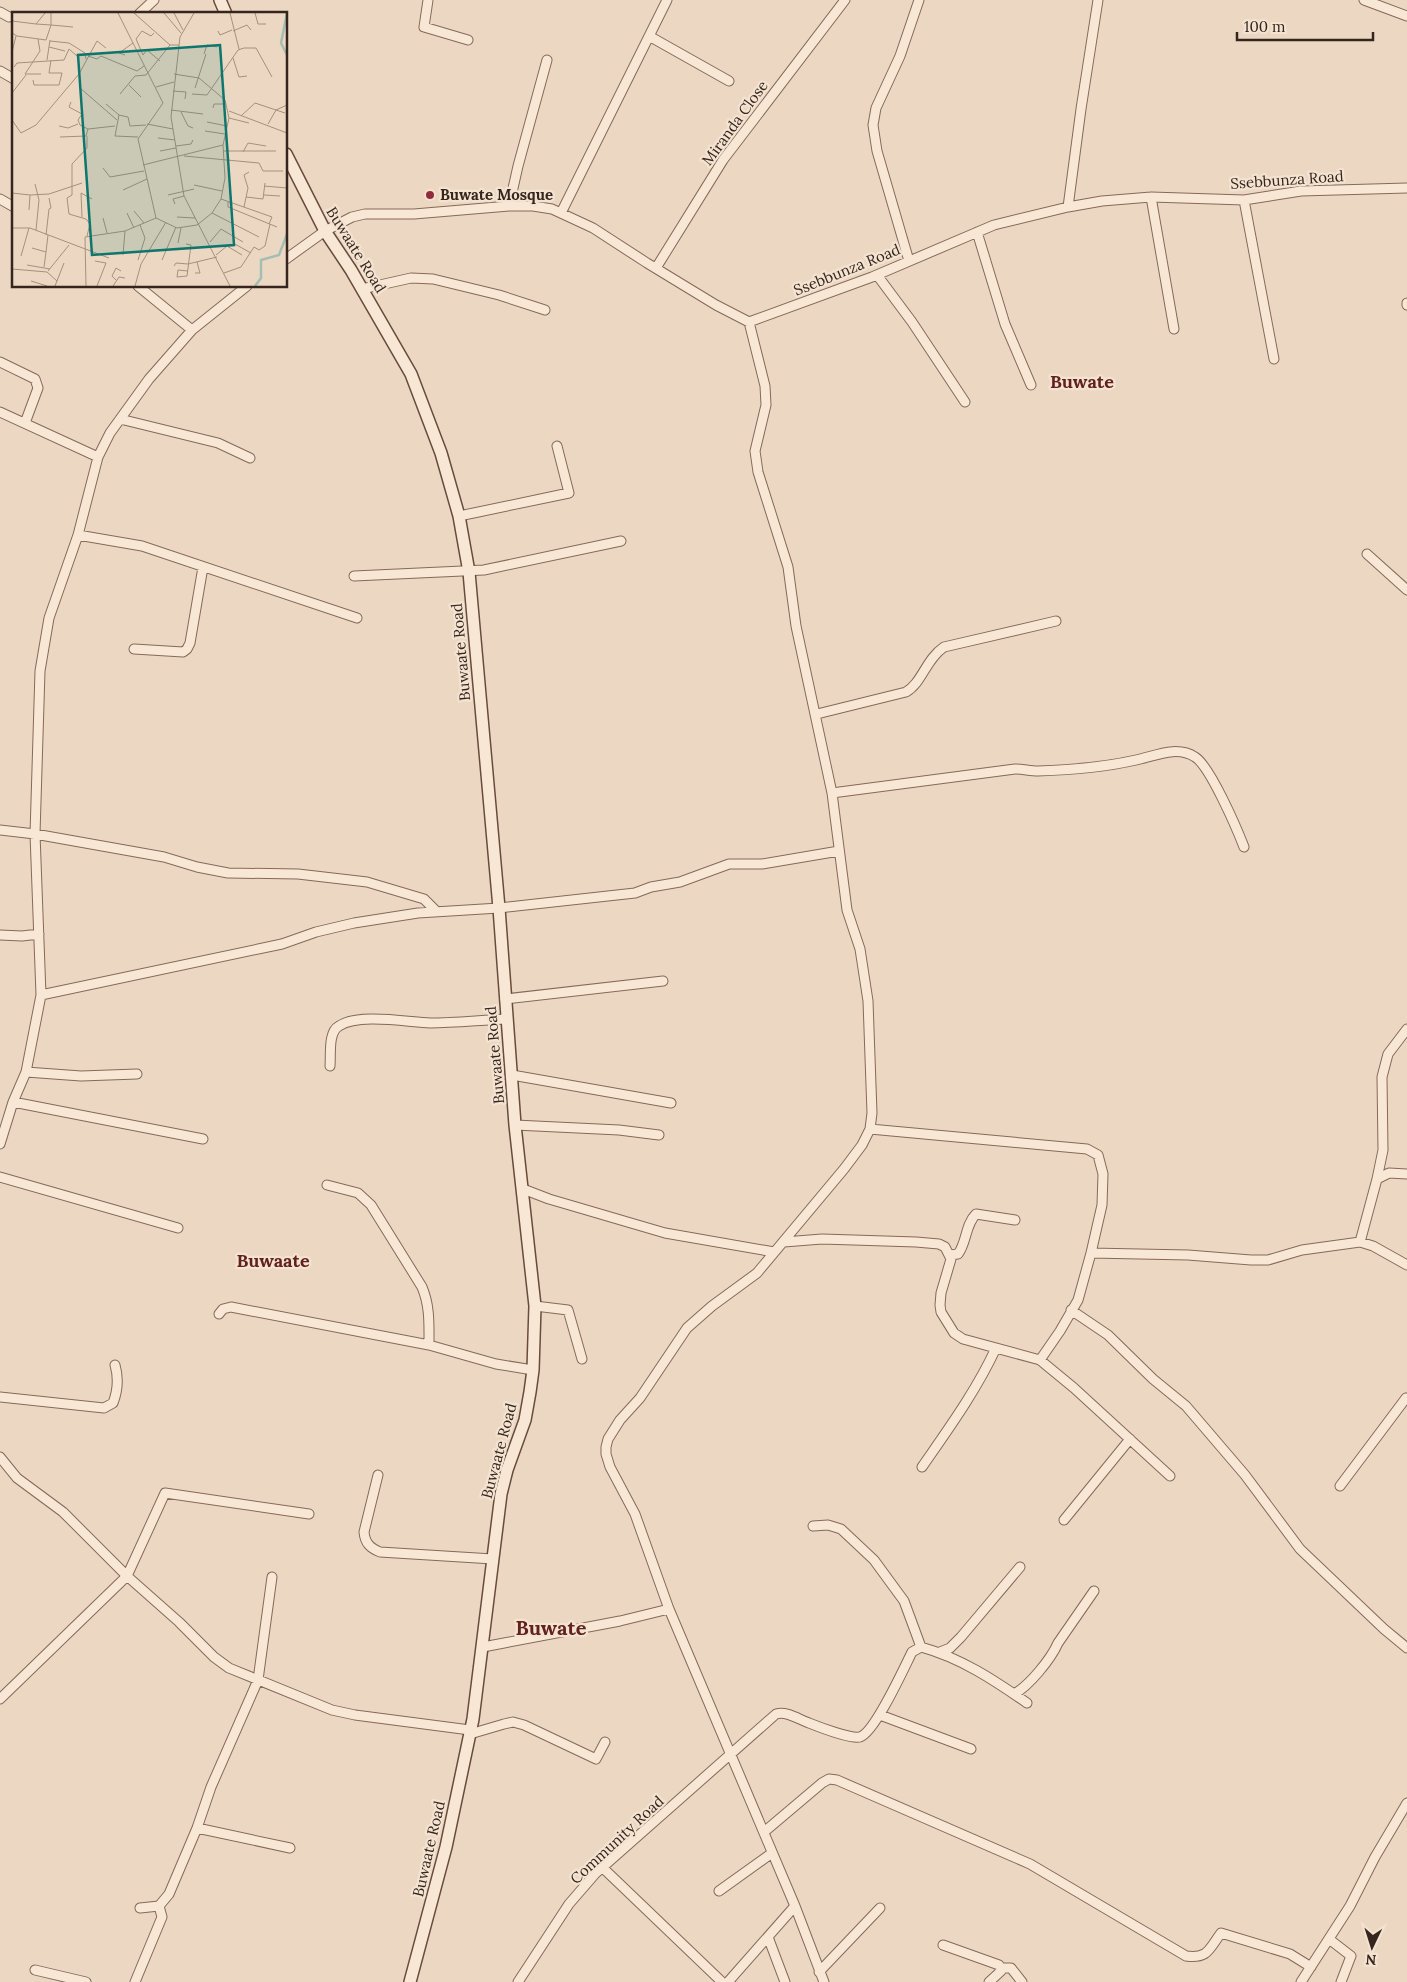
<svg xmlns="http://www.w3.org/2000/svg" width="1407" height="1982" viewBox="0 0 1407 1982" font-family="Lora,serif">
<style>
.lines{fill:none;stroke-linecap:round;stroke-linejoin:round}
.street-casing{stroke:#85695a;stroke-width:11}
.secondary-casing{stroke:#674b3d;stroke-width:14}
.street{stroke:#f7e7d4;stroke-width:9}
.secondary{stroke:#f7e7d4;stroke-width:11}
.poi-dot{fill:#912c3f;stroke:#f4e3d1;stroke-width:2}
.labels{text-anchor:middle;stroke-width:4.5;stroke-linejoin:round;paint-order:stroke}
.street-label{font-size:15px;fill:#35251d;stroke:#f4e3d1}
.poi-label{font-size:15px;font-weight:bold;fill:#35251d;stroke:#f4e3d1;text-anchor:start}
.quarter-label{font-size:18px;font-weight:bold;fill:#60211f;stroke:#f4e3d1}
.district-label{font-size:20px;font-weight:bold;fill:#60211f;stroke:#f4e3d1}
.inset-river{fill:none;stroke:#a4bfb2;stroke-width:2.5}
.inset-road{fill:none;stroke:#a39080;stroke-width:1}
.view{fill:#0f766e;fill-opacity:0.15;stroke:#0f766e;stroke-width:2.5}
.inset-edge{fill:none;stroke:#35251d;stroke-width:2.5}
</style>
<rect width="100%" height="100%" fill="#ecd8c2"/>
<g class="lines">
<defs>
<path id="street" d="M428,0L424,27L468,40
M1364,0L1407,16
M0,12L9,17
M139,14L154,0
M649,36L729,81
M0,71L14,79
M1151,197L1174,329
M0,199L14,207
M1244,200L1274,359
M509,206L518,166L547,60
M1068,207L1081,109L1098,0
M561,213L667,0
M977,232L1005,324L1031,385
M286,259L325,231L352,217L365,214H414L509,206H533L552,209L593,228L647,263L716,305L749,322L872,277L994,225L1068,207L1102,201L1151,197L1244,200L1301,191L1407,188
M909,261L877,151L873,125L876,108L900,56L919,0
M656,268L723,160L845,0
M877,275L912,322L965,402
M138,286L192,330
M362,289L411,278L433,279L499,295L545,310
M1407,303V305
M749,322L765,386L766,405L755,451L758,472L788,567L796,626L832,793L847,910L860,949L868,1001L872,1113L870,1129L862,1145L844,1169L757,1273L712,1306L687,1328L640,1398L620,1420L608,1439L606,1447V1454L610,1467L635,1514L669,1609L795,1906L824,1982
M0,362L35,379L38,388L25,423
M0,412L98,457
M120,419L218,443L250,458
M459,516L569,493L557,446
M78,535L142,546L357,618
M1367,554L1407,590
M354,576L484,570L621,541
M134,649L183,652L187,649L190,643L203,567
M817,714L906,692C922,683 926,659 944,647L1056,621
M832,793L1015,769C1023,769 1030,771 1038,771C1069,770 1105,767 1136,760C1155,756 1177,745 1195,757C1210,766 1237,829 1244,847
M0,830L35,834L164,857L197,867L228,873L298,874L367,882L424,899L436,911
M0,935L22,936L39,934
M41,995L282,944L316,932L354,923L418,913L499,908L635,893L651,887L680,882L729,864H762L839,851
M505,999L663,981
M330,1066C331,1054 328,1032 339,1026C358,1013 407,1022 430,1023C455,1023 481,1020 507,1019
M26,1072L81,1076L137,1074
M512,1075L671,1103
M13,1102L203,1139
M515,1125L619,1130L659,1135
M870,1129L1087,1149L1098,1155L1103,1174L1102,1205L1091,1253L1078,1300L1060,1331L1040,1360
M0,1144L13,1102L26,1072L41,995L35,834L40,671L49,618L78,535L98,457L110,433L149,379L192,330L247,286
M0,1177L178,1228
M1377,1179L1383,1150L1382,1077L1388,1054L1407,1029
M327,1185L358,1193L371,1205L422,1287C430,1306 429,1324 429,1345
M523,1189L549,1199L665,1233L774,1252
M784,1242L822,1239L916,1242L939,1244L945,1247L951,1259L941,1293L940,1305L941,1312L954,1333L963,1339L1040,1360L1074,1388L1170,1476
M1360,1242L1377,1179L1389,1173L1407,1174
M1091,1253L1188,1255L1251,1260H1268L1302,1250L1360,1242L1373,1246L1407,1265
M949,1255L958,1254C967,1242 965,1225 976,1214L1015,1220
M535,1306L568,1310L582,1359
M1071,1310L1108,1335L1153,1379L1186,1406L1245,1475L1300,1549L1384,1629L1407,1648
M219,1314L223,1309L231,1307L429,1345L496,1364L533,1370
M0,1397L104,1408L113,1403C118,1390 119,1379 115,1365
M0,1457L17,1478L63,1512L127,1576L179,1622L214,1657L229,1668L332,1710L355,1715L470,1730
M922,1467C949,1428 976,1391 996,1348
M378,1475L364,1532C365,1543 370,1548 380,1552L493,1559
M1340,1486L1406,1398
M1064,1520L1130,1439
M813,1526L828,1525L841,1529L874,1560L904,1601L921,1647
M483,1647L620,1621L669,1609
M940,1652L950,1648L961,1637L1020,1567
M1014,1694C1029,1686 1051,1659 1058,1643L1094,1591
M0,1699L127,1576L165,1493L309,1514
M880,1715L971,1749
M470,1734L504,1724L513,1722L524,1725L596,1759L605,1742
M197,1828L290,1848
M764,1832L822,1783L829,1779L837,1780L1030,1864L1186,1956C1208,1959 1209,1949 1221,1933L1290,1954L1311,1967
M603,1868L722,1982
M719,1891L772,1853
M140,1908L159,1906L169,1894L197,1828L211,1787L258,1680L272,1577
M768,1937L785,1982
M1329,1939L1351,1956L1341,1982
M943,1945L999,1965L1001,1971L989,1982
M1001,1968H1011L1022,1982
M35,1970L86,1982
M819,1972L880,1908
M135,1982L162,1917L159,1906
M518,1982L569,1904L595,1874L776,1714C787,1711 798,1719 809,1723C819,1727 851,1739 860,1737C875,1732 904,1668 912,1652L921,1647C961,1658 994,1680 1027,1703
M728,1982L795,1906
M1301,1982L1350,1906L1375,1857L1407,1803"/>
<path id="secondary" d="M220,0L226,14
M286,154L325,231L351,270L411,374L441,453L459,516L469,572L499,908L515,1125L535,1306L533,1370L530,1392L525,1420L507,1470L501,1494L473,1719L446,1847L410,1982"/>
</defs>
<use href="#street" class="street-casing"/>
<use href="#secondary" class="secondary-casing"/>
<use href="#street" class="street"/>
<use href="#secondary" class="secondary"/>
</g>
<circle class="poi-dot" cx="430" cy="195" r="5"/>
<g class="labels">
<g class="street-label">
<text transform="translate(735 123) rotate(-54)" y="5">Miranda Close</text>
<text transform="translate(1287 180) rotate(-4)" y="5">Ssebbunza Road</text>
<text transform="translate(356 250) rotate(58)" y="5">Buwaate Road</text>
<text transform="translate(847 270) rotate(-22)" y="5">Ssebbunza Road</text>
<text transform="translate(461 652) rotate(-95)" y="5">Buwaate Road</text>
<text transform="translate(495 1055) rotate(-95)" y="5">Buwaate Road</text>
<text transform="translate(499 1451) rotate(-75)" y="5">Buwaate Road</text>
<text transform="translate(617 1840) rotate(-43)" y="5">Community Road</text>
<text transform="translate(429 1849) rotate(-77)" y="5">Buwaate Road</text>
</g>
<g class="poi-label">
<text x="440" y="200">Buwate Mosque</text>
</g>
<g class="quarter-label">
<text x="1082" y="388">Buwate</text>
<text x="273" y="1267">Buwaate</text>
</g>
<g class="district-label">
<text x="551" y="1635">Buwate</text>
</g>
</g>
<g transform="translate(12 12)">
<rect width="275" height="275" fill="#ecd8c2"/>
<path class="inset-river" d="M275,1L269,31L275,43M243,274L249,266V248L267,243L275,222"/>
<path class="inset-road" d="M106,1L151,91L126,127L144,206M122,1L158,33M152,1L169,21M162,1L171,18M182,1L168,25L159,105L172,184L218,274M218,1L227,37M243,1L246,12H254M0,9L24,12L33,1M24,12L39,13V1M206,19L208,23L220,18M221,19L235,13L239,18M0,21L5,24L34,28L39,13L61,15M26,27L28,39L13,62H29M38,29L57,31L73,41L74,47M37,35L53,39M0,40L4,24M192,42L195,33L205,35M113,43L107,41L121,31M131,43L124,27L130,19L139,24L142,21M131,43L135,38L148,49M76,44L85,47L89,44L125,59L132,54M221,46L227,65L235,64M35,48L38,28M2,55L5,51L52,48L57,37L65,44M21,68L22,73H47L50,61H37L39,48M117,73L129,85M144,75L162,70M68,76L105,108M183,76L194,42M161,79L174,80L173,87M0,81L14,63M108,82L123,64L134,63L158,33H167M180,82L195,83L226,38L232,36H244L260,65M59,90L57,95L70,102L66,108M94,92L107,103L116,105L118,114L134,113M201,96L202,92H214M159,98L191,102M217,99L275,121M169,100L176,114L181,116M107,103L103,124L126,125M229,104L243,91L273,101M217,106L237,111M0,108L9,121L24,113L67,62L85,29L94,36M66,108L68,113L76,117L103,114M195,110L215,114M135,112L161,117M256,112L264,98L275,93M47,114L56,116L66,112M193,119L213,122M48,125L74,124L76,117M146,126L163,128M164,134L179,132L181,128M148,139L164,136M211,139H264M231,140L236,131L254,134M172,144L247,151L251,159H271M131,153L211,133M91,156L98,165L132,159M23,172L27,188L24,218M182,173L210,179M252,174L275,176M111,178L135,167M0,181L18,183L17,198M18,183L37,182L70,171M156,183L182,177M252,183L268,184M234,185L251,187L253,171M209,187L260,205L257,212M216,190V195L265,215M163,192L161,187L172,184M232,195L236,176L232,163L237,160M122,199L132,211M115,201L122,216M200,201L247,225M70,205L69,181L80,187M165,205L183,206M91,206L95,221M0,216H18L97,246M34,223L37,197L39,196L37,186M75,224L78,212L74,207L57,202L55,186L60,183V152L75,136V124M198,230L209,217L231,230M166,231L169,216M221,231L239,241M174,232L179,233L175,264L165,265L166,258L176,259M20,236L34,240L36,223M111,243L113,219M204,243L215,234L230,243M9,244L17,216M126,248L133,226L128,213M150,248L164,215M83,249L94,251L85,274M15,253L38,257M162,254L164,251L176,252L205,245M32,255L34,240M0,257L35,260L45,269M36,259L57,233M183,261H188L185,250M212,261L229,255L242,235L247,238L253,234L258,212M104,268L100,264L104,256L109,259M19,269L35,274M43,274L52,251M74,274L73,225L113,219L144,206L165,216L185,213L200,201L209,187L213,166L211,133L217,106L213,88L187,66L162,62M101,274L107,265L113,266M123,274L129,252L154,210"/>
<path class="view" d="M208,33L222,233L80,243L66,43Z"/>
<rect width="275" height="275" class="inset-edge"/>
</g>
<g transform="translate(1372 1947) rotate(184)" stroke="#f4e3d1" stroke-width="4" paint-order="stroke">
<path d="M0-4L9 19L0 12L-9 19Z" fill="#35251d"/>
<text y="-8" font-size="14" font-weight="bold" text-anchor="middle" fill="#35251d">N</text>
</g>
<path d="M1237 32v8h136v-8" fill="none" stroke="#35251d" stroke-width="2.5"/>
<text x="1244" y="32" font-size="15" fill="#35251d" stroke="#f4e3d1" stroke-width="4" paint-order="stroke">100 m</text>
</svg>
